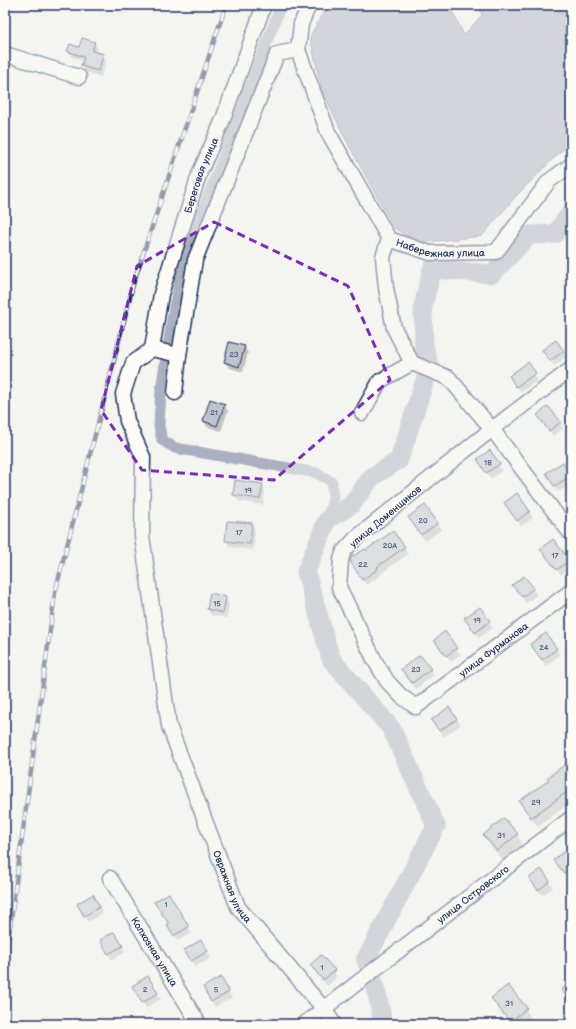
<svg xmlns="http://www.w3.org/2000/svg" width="576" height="1029" viewBox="0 0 576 1029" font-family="'Balsamiq Sans',sans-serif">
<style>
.water{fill:#aab0bf;stroke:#717c98}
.shadow{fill:#0003}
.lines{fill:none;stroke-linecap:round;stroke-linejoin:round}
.canal{stroke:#aab0bf;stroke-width:11}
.river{stroke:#aab0bf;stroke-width:19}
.building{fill:#bfc3cc;stroke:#1b2f5e}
.minor-casing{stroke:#1b2f5e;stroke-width:17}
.minor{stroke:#fdfcf7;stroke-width:14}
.rail-casing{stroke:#1b2f5e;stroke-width:4.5}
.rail{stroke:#fdfcf7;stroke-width:3;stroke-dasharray:9;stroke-linecap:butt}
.marked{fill:none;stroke:#7b2cbf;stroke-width:3;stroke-dasharray:8 5;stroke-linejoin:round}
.labels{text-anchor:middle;stroke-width:3;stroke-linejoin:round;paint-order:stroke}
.number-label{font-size:8px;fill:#44547a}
.street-label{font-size:10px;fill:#1b2f5e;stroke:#fdfcf7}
</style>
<rect width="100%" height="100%" fill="#f4f4f1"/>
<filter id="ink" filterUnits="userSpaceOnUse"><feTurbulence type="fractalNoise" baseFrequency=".025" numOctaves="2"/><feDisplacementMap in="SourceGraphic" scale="8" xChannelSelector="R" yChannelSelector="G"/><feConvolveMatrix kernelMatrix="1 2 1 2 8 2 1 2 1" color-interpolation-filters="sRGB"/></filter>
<g filter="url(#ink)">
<path class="water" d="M327,5H449L464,35L482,15L478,5H571V144L560,152L515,197L482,236L419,243L394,228L344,136L322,90L310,37Z"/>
<path class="shadow" d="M94,43L98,49L97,53L103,55L106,61L101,77L86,72L82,66L84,61L72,57L68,51Z
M244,347L248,353L243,372L229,368L225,362Z
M563,351L566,357L554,366L547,356Z
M528,364L538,380L521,392L514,382Z
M224,405L228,411L221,431L207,427L204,421Z
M542,421L560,423L563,429L553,436Z
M489,452L502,471L491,479L481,466Z
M563,463L571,476V484L558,492L550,479Z
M236,481L262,485L265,491L263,505L238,501L234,495Z
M505,503L529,512L533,518L521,526Z
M425,506L441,530L425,541L413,523Z
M252,524L255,530L253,550L230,547L226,541Z
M393,532L408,554L380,574L381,575L366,585L354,568L366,552Z
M542,550L569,560L571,567L561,575Z
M524,577L537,595L526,603L514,585Z
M226,598L229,604L227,618L211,615L208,609Z
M480,609L493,628L479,638L469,625Z
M571,620V633L566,624Z
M445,633L460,654L451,662L439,646Z
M531,645L556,649L560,655L546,666Z
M430,669L434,675L416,689L406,675Z
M457,719L460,725L444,737L436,726Z
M571,761V802L538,827L526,811L550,780Z
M485,835H517L522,844L503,860L490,845Z
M554,860L571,863V876L568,878Z
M541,870L553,888L542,895L534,884Z
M168,894L192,933L178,941L168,925H170Z
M100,908L103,913L88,922L85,917Z
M114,933L125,952L112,960L101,940Z
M201,941L211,958L195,967L185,950Z
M311,965L334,971L337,977L327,986Z
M148,978L161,999L146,1008L133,986Z
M220,978L232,998L215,1007L204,987Z
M493,999L526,1009L531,1018L524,1024H511L498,1008Z"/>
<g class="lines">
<path class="canal" d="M281,5L186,255L175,302L161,389L159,426L162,440L175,448L317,473L332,482L333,499L327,520"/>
<path class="river" d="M429,366L424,345L423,307L432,269L492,274L529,235L555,234L571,212
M383,1024L378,998L366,959L436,826L391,728L331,659L306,572L327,520L351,505L372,477L399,460L425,380"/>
</g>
<path class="building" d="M82,38L95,42L92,51L104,54L98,71L81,66L84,57L67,51L70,44L79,47Z
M556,340L564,351L550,361L542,350Z
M229,342L245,346L239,367L224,362Z
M528,362L536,373L516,387L509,376Z
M210,399L225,404L217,426L203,421Z
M548,406L561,422L549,431L537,415Z
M490,450L500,464L486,473L477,459Z
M563,462L571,476L554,486L546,473Z
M235,480L263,484L260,499L233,495Z
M517,493L530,511L517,521L504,503Z
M425,505L438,523L421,535L408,517Z
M227,521L252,523L250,544L225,541Z
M393,531L405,547L377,567L378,569L362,580L350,561V558L365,549L366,550Z
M553,539L569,560L557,570L540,549Z
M524,576L534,588L522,597L512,585Z
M210,593L226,597L223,613L207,609Z
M480,607L490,621L475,633L464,618Z
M445,631L457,648L446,656L434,640Z
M546,633L557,649L542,660L530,644Z
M420,655L431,669L412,683L401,669Z
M449,707L457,719L439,731L431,720Z
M571,760V789L531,818L519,801L549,780L547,778Z
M504,818L518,834L497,851L483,835Z
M563,852L571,862V867L564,873L553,860Z
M541,869L550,881L538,890L529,878Z
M169,893L189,927L173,936L167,925L169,924L154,902Z
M93,894L100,907L84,916L77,904Z
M114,932L123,946L108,954L100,940Z
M201,940L208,951L191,961L184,950Z
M321,955L335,970L323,980L310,965Z
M148,976L158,993L142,1003L132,986Z
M221,977L229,992L211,1002L203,987Z
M571,982V1002L561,990Z
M508,985L527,1008L510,1022L491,998Z"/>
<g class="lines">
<defs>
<g id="minor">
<path d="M309,5L301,24L298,50L328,132L389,239L383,257L386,288L394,328L412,363L449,378L492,429L571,534"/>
<path d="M5,54L79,77"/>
<path id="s1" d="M389,239L430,253L496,252L549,181L571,165"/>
<path id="s2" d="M152,349L161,294L200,172L222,122L264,5"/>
<path id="s3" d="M179,355L152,349L133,363L123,394L127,421L143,457L142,536L169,726L238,907L324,1009L334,1024"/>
<path id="s4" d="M571,369L492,429L356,538L344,551L341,560L339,587L375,661L387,681L401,696L416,707L571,591"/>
<path d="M175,393L179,355L195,260L277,54L298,50"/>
<path d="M362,413L380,381L412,363"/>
<path id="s5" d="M110,878L199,1024"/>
<path id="s6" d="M304,1024L571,818"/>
</g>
</defs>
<use href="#minor" class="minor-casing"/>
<use href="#minor" class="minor"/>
<defs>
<path id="rail" d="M5,964L55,593L134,281L226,5"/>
</defs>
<use href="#rail" class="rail-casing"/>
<use href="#rail" class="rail"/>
</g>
</g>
<path d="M0 0H576V1029H0ZM214,222L348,286L390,380L274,480L142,470L101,410L137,266Z" fill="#f4f4f1" fill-opacity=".55" fill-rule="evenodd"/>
<path class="marked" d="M214,222L348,286L390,380L274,480L142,470L101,410L137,266Z"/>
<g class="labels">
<g class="number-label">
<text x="234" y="357">23</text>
<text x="214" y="415">21</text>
<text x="488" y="465">18</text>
<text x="248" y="493">19</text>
<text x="423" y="523">20</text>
<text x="239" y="535">17</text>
<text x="390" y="548">20А</text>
<text x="555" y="558">17</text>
<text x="363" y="567">22</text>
<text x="217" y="606">15</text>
<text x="477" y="623">19</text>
<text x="544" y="650">24</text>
<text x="416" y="672">23</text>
<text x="536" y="805">29</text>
<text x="501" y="838">31</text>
<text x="166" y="907">1</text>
<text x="322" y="970">1</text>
<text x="145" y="992">2</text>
<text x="216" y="992">5</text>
<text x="509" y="1006">31</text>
</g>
<g class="street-label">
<text dy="4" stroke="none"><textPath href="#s2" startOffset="181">Береговая улица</textPath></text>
<text dy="4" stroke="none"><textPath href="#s1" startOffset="53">Набережная улица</textPath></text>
<text transform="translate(385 516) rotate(-40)" y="4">улица Доменщиков</text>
<text dy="4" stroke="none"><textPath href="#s4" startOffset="569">улица Фурманова</textPath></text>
<text dy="4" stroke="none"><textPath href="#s3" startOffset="594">Овражная улица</textPath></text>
<text dy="4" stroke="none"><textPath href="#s6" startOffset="213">улица Островского</textPath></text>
<text dy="4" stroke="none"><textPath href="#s5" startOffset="86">Колхозная улица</textPath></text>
</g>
</g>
<rect width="576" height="1029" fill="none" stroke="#fdfcf7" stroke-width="20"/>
<rect x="10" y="10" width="556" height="1009" fill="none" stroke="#1b2f5e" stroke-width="1.5" filter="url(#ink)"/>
</svg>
